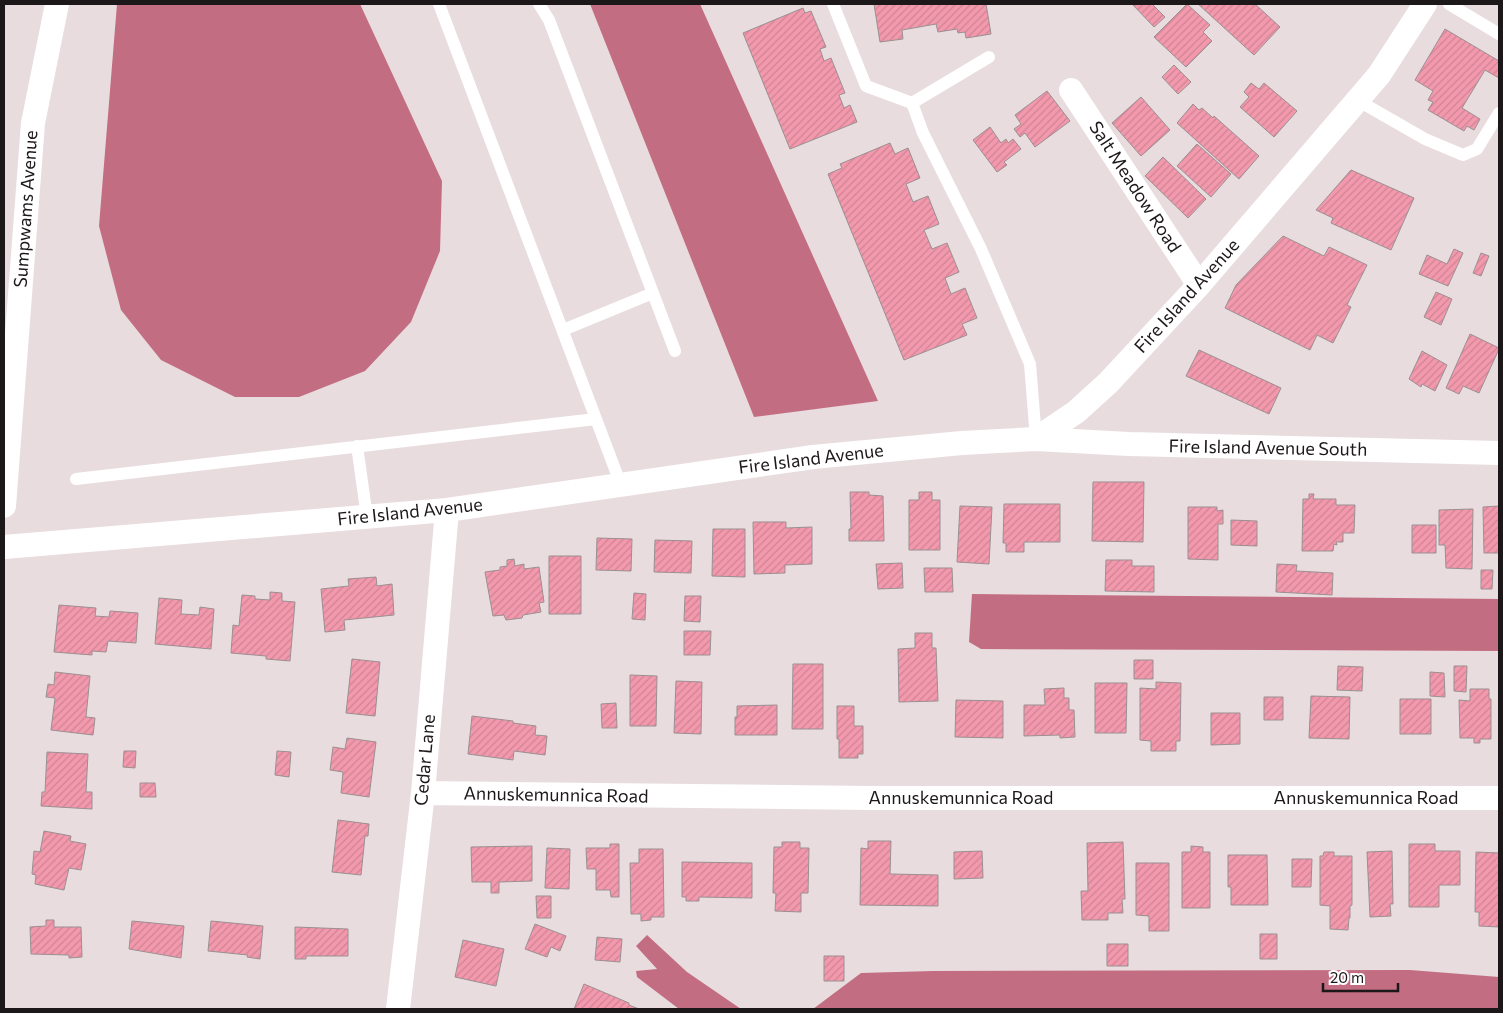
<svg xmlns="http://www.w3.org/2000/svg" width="1503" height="1013" viewBox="0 0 1503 1013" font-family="Commissioner,sans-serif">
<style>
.water{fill:#c36d82}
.building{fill:url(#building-hatch);stroke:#9b8f91}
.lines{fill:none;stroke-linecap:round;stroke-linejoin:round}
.lane{stroke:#fff;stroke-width:12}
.street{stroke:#fff;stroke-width:24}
.labels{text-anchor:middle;stroke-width:4;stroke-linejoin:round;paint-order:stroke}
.street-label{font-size:18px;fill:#1c1718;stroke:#fff}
</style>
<defs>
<pattern id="building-hatch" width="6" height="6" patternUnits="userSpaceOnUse" patternTransform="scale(1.25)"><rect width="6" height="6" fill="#f399ad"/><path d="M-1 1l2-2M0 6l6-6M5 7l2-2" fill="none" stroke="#d08394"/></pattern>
</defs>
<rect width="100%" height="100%" fill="#e8dcde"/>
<path class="water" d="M117,4H360L442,181L440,251L411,322L365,371L299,397H235L161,360L121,310L99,226Z
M590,4H700L878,401L754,417Z
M972,594L1499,599V651L981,649L969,642Z
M647,935L687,972L741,1009H679L637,977L636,971L657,969L636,946Z
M1410,970L1499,977V1009H813L861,973L933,971Z"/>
<path class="building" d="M874,4H986L991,34L966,38L965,32L958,33L957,29L938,32L936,24L902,30L903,39L880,42Z
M1135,4H1152L1165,17L1154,27L1133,5Z
M1187,4L1210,25L1203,32L1212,41L1186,67L1154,37Z
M1198,4H1255L1280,27L1254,55Z
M803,8L805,13L811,11L826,47L820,49L824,61L831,58L845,93L839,95L844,108L850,105L857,122L790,149L743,33Z
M1445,29L1499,61V78L1485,70L1462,108L1480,119L1474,130L1467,126L1464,131L1428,110L1433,102L1428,100L1433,91L1415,80Z
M1174,65L1191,82L1178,94L1162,77Z
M1251,83L1259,89L1264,83L1297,111L1274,137L1240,107L1249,97L1244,92Z
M1047,91L1070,121L1035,147L1025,133L1020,137L1014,129L1021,124L1015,115Z
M1141,97L1170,130L1141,156L1112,123Z
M1193,104L1199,110L1202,108L1213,118L1214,116L1259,156L1239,179L1177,123Z
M990,127L1001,143L1006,139L1008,143L1013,139L1021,149L1004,162L1007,165L997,172L973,140Z
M890,143L895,154L908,148L920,178L906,184L913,202L928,196L939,224L924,230L932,249L947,243L959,272L945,278L951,294L965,288L977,318L962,324L967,335L904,360L828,174L842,168L840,164Z
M1197,144L1231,174L1211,197L1177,166Z
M1163,157L1206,199L1188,218L1145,176Z
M1351,170L1414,198L1391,250L1331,223L1333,218L1316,210Z
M1283,236L1324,256L1329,247L1367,265L1347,305L1351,307L1333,343L1317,335L1310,350L1225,308L1236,285Z
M1454,249L1463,253L1448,286L1419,274L1427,255L1447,264Z
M1481,253L1489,256L1481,276L1473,273Z
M1436,292L1452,299L1441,325L1424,317Z
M1470,334L1499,348V349L1479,393L1463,386L1459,394L1446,388Z
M1199,350L1281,388L1269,414L1186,376Z
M1422,351L1447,365L1435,391L1422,384L1421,387L1409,379Z
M1093,482H1144L1143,542L1092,541Z
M850,492H869V495L883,496L884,541H849V529H851Z
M919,492H932V500H940V550H909V500H919Z
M1309,494H1314L1313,499H1336V505H1355L1354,533H1343V542H1336L1337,545L1334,544L1333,551H1302L1303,499H1309Z
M1004,504H1060V542H1024V552H1006V543H1003Z
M960,506L992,507L989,564L957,562Z
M1499,506V553H1484L1483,507Z
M1188,507H1217V511L1223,510V524H1218V560L1188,559Z
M1473,509L1472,569L1446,568L1445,545H1439V510Z
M1231,520L1257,521V546L1231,545Z
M753,522H786V528L812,527V564L785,565V573L754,574Z
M1412,525H1436V553H1412Z
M713,529H745V577L712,576Z
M597,538L632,539L631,571L596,570Z
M655,540L692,541L691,573L654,572Z
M549,556H581V614H549Z
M514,559L515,566L524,564V569L539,567L544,602L539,603L541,612L523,615L522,618L506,620L504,615L493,616L485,572L500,570V567L507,566V560Z
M1106,560H1132V566H1154V592L1105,591Z
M902,563L903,588L878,589L876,564Z
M1277,564L1297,565L1296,571L1333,573L1332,595L1276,592Z
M924,568H952L953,592H925Z
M1481,570H1493L1492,589H1481Z
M376,577L377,586L392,584L394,615L344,620L345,630L325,632L321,589L349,586L348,579Z
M270,592L282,593V601L295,602L290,661L266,659V656L231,653L233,625L239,626L242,595L255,596V599L270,600Z
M634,593L646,594L645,620L632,619Z
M685,596H701L700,622L684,621Z
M159,598L182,600L181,614L199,615L200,607L214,609L211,649L155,644Z
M59,605L96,608L95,616L109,617L110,611L138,613L136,643L108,641L106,652L92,651V655L54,652Z
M684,631H711L710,655H684Z
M915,633H932V648H936L938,701L899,702L898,649L915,648Z
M352,659L380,662L375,716L346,713Z
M1134,660H1153V679H1134Z
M793,664H823V729H792Z
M1338,666L1363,667L1362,691L1337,690Z
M1454,666H1467L1466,692L1454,691Z
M55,672L90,676L86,717L95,718L93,735L51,730L55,698L46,697L48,684L54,685Z
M1430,672L1444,673L1445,697L1430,696Z
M630,675L657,676L656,726H630Z
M676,681L702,682L701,734L674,733Z
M1156,682L1181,683L1180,741H1176V751H1151V741L1140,740V688L1156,689Z
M1095,683H1127L1126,733H1095Z
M1064,688V698H1069V710H1074L1075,737L1060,738V735L1024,736V705H1045L1044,689Z
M1470,689H1489V699H1491V739H1480V743H1474V738H1460L1459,700L1470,701Z
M1311,696L1350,697L1349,739L1309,738Z
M1264,697H1283V720H1264Z
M1400,699H1431V734H1400Z
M956,700L1003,701V738L955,737Z
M616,703L617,728H602L601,704Z
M777,705V735H735V717H737V706Z
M837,706H854V726H863V754H858V758H839V739H837Z
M1211,713H1240V744L1211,745Z
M472,716L513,721V723L536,726L535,735L547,736L545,755L514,751L513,760L468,754Z
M347,738L376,742L369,797L341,793L343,772L330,770L333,747L345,749Z
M124,751H136L135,768L123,767Z
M277,751L291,752L289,777L275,775Z
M47,752L88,754L86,792H92V809L41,806L42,792H45Z
M140,783H155L156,797H140Z
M338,820L369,824L368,836H365L361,875L332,872Z
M44,831L71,836L70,841L86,844L81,870L69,868L64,890L35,884L36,875L32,874L34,851L40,852Z
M868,841H891L890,874L938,875V906L860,905L861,848L868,849Z
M782,842H800V848H809L808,893H801V912L775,911L776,893H773L774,847H782Z
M1123,842L1125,899H1122L1123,913H1108V920H1082L1081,891H1088L1087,843Z
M610,844H619V897H611L610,890H596V869H587L586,848H610Z
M1409,844H1435V851H1460V885H1439V907H1409Z
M532,846V881L499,882V893H491V882H472L471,847Z
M1191,846L1203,847V852H1210V908H1182V852H1191Z
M547,848L570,849L569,889L545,888Z
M639,849H663L664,917H651V920L641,921V914H631L630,863H639Z
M982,851L983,878L954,879V852Z
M1392,851L1393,904H1390L1391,916L1370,917L1367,852Z
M1324,852H1334V856H1352V905L1350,906V918H1349L1348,930L1330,929V906L1320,905V856H1323Z
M1476,852L1499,853V927L1479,926V912H1475Z
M1228,855H1267L1268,905H1231V887H1228Z
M1292,859H1312L1311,887H1292Z
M682,862L752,863V898L699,897V901H686V897H682Z
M1136,863H1169V931H1149V916L1136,915Z
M536,896H551V918H537Z
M46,920H54V927H81L82,957L69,958V955L31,954L30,927L46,926Z
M132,921L184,926L181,958L129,949Z
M211,921L263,926L260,959L247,957L248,955L208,951Z
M535,924L566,936L560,951L551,947L547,957L525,949Z
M295,927L348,929V956H306V959H295Z
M1260,934H1277V959H1260Z
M597,937L622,939L620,962L595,960Z
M463,940L504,949L496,986L455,977Z
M1107,944H1128V966H1107Z
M824,956H844V981H824Z
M584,984L629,1003V1005L639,1009H574Z"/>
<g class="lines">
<path class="lane" d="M439,4L621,485
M539,4L549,20L675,351
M833,4L866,86L912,103
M1449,4L1499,34
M989,57L912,103L923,133L981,249L1030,364L1036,439
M1357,100L1425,139L1463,155L1477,149L1499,113
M563,330L653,293
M357,446L367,517
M76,479L596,419"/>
<path class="street" d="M1071,90L1199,285
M1036,439L1129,444L1499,453
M4,506L33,123L57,4
M4,547L447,510L813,457L962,443L1036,439L1076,412L1108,383L1199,285L1379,75L1425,4
M423,793L872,798H1499
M398,1009L423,793L447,510"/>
</g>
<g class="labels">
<g class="street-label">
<text transform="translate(1135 187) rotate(57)" y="6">Salt Meadow Road</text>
<text transform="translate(26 209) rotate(-86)" y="6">Sumpwams Avenue</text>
<text transform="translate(1187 296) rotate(-48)" y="6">Fire Island Avenue</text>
<text transform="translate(1268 448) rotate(1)" y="6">Fire Island Avenue South</text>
<text transform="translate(811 459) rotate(-7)" y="6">Fire Island Avenue</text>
<text transform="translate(410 512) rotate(-6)" y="6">Fire Island Avenue</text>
<text transform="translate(425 760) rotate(-85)" y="6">Cedar Lane</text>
<text transform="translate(556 795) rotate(1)" y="6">Annuskemunnica Road</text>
<text x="961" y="804">Annuskemunnica Road</text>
<text x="1366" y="804">Annuskemunnica Road</text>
</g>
</g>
<rect width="1503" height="1013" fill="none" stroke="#1c1718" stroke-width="10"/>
<path d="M1323 983v8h75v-8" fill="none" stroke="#1c1718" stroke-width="2.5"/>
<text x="1330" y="983" font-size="15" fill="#1c1718" stroke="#ffffff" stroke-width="4" paint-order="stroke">20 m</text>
</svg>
